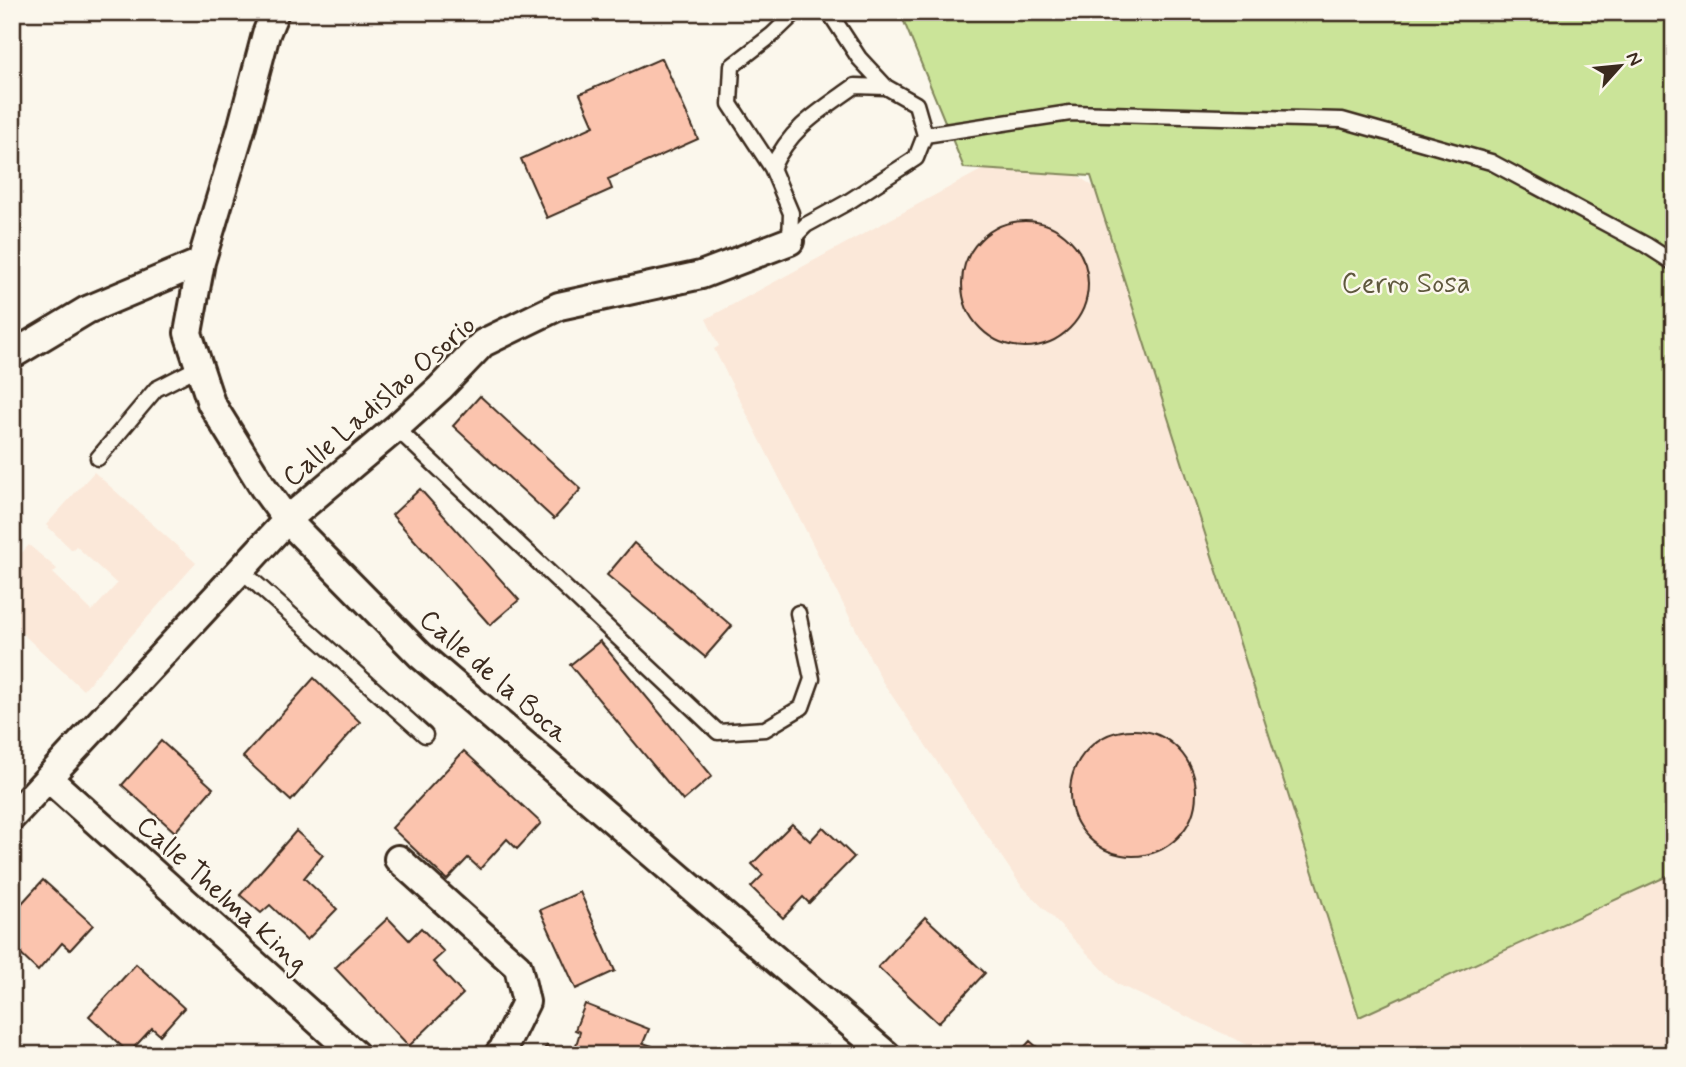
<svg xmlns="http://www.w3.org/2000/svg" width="1686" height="1067" viewBox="0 0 1686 1067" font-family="Mynerve,sans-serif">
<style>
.built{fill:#fbe8d9}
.green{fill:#cbe499;stroke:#83875c;stroke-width:2}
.building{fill:#fbc4ae;stroke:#3b2a1e;stroke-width:2}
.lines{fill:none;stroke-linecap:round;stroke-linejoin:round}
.service-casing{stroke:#3b2a1e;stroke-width:19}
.minor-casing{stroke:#3b2a1e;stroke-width:32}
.service{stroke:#fbf7ec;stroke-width:14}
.minor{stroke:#fbf7ec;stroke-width:26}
.labels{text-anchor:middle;stroke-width:5;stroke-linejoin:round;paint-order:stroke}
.park-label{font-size:28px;fill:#5f583d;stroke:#fbf7ec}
.street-label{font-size:28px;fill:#3b2a1e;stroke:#fbf7ec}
</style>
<rect width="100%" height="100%" fill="#fbf7ec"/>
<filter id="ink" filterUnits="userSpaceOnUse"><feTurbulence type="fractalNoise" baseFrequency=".0143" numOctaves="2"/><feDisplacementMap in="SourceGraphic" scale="14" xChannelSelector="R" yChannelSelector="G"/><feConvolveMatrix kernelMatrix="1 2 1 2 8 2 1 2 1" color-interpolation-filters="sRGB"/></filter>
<g filter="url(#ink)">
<path class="built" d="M985,168H1066L1142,219L1674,861V1055H1269L1117,984L1020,884L882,681L714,349L719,346L706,319Z
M94,472L196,563L83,690L12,624V563L29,545L57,569L53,573L92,611L117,584L76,546L72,550L46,525Z"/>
<path class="green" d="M900,12H1674V873L1359,1017L1091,176L964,168Z"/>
<path class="building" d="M662,58L698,139L608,179L612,189L547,218L521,159L594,126L580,94Z
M962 284a63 63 0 1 1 126 0a63 63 0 1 1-126 0Z
M480,396L581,489L554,519L453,426Z
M420,489L519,600L490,625L392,515Z
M634,543L732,626L705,657L607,575Z
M600,641L712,776L683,801L570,665Z
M314,678L360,722L291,801L243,757Z
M1070 793a63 63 0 1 1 126 0a63 63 0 1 1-126 0Z
M161,741L213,788L175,832L122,785Z
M464,751L541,823L517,849L507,839L480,869L468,858L447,880L392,828Z
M792,824L810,841L823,827L854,857L809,903L803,897L783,918L751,887L763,875L752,864Z
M296,831L323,855L304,878L337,909L307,940L270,905L261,913L240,895Z
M43,880L93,925L70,950L62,943L38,971L12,946V914Z
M580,892L615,971L576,989L540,910Z
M925,917L985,973L938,1023L878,967Z
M388,918L409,940L421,928L444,952L433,962L463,994L409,1046L335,968Z
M136,964L184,1008L160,1035L152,1028L129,1053L89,1016Z
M585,1004L649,1029L643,1043L652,1046L649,1055H573L580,1032L575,1030Z
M1030,1041L1046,1055H1017Z
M547,1046L556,1055H538Z"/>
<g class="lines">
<defs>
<path id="service" d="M829,12L859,58L886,87
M855,86L886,87L916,104L925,135L916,158L848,202L806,225L790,241L791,213L772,168C791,127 820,111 855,86Z
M925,135L1070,113L1342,120L1491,162L1646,245L1674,263
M772,168L730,104L732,66L772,35L796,12
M396,428L718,732L765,729L802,707L812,679L798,613
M98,458L156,389L199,367
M241,570L425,735"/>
<path id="minor" d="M275,12L266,34L241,129L201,262L188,333L211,403L263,487L287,520L420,655L887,1055
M12,355L87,310L201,262
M48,778L356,1055
M12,817L287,520L396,428L440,388L483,343L559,306L701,275L790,241
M398,859L518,967L526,1002L503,1049L498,1055"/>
</defs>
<use href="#service" class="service-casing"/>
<use href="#minor" class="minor-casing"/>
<use href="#service" class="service"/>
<use href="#minor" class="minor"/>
</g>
</g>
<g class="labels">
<g class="park-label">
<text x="1406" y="292">Cerro Sosa</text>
</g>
<g class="street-label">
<text transform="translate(378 400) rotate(-41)" y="10">Calle Ladislao Osorio</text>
<text transform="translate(495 675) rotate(41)" y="10">Calle de la Boca</text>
<text transform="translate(223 893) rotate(42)" y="10">Calle Thelma King</text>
</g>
</g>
<rect width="1686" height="1067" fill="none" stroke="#fbf7ec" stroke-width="42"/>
<rect x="21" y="21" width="1644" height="1025" fill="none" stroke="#3b2a1e" stroke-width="2.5" filter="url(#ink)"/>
<g transform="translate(1620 66) rotate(63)" stroke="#fbf7ec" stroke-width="5" paint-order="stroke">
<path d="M0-5L12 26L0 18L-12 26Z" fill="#3b2a1e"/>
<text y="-10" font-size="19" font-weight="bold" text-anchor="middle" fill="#3b2a1e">N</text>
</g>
</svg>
